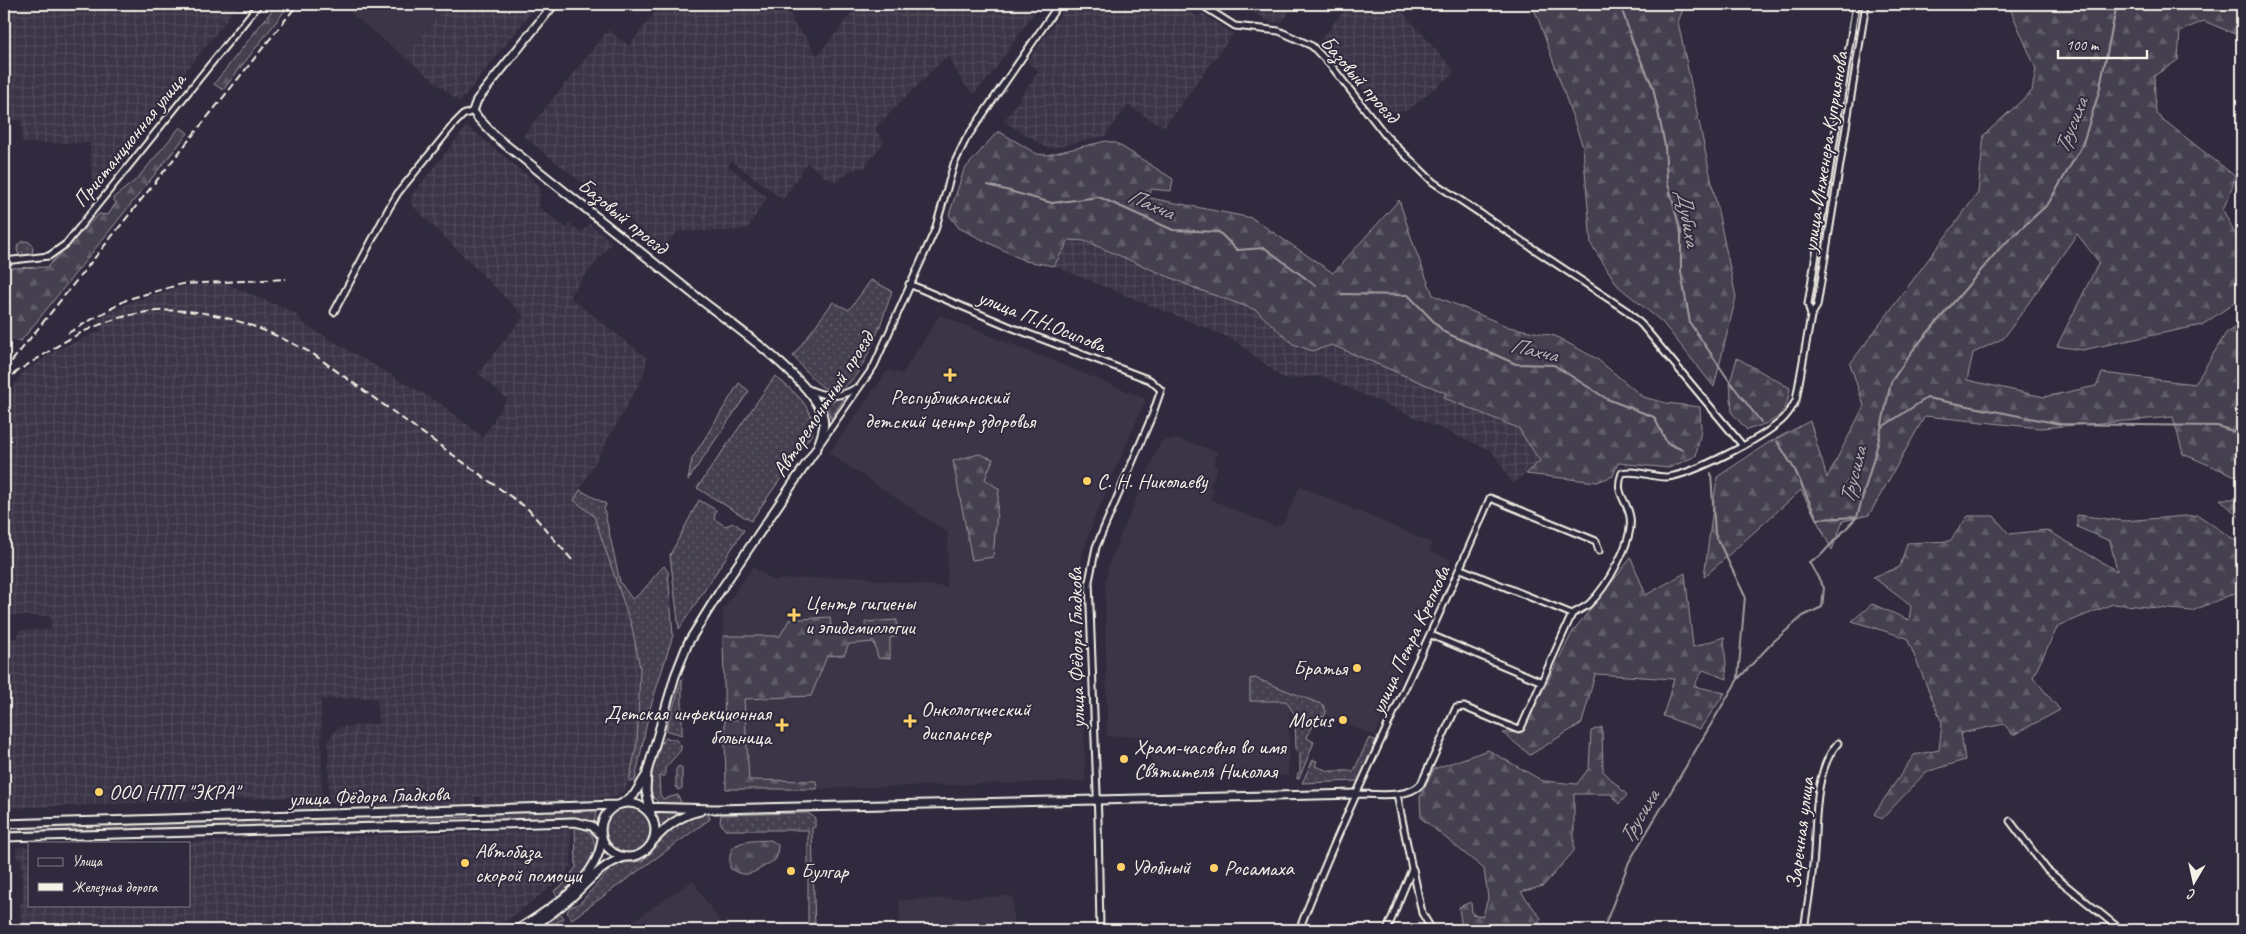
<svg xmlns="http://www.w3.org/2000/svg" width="2246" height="934" viewBox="0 0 2246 934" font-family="Caveat,sans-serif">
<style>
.built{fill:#3b3647}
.industrial{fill:url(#industrial-grid)}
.grass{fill:url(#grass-dots);stroke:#9c989c}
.forest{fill:url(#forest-firs);stroke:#9c989c}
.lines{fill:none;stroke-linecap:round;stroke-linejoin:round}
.stream{stroke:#a19ea0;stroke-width:2}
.street-casing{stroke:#f4f1e8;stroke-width:9}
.secondary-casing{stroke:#f4f1e8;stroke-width:11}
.street{stroke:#2f2a3d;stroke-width:5}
.secondary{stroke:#2f2a3d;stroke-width:7}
.rail{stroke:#f4f1e8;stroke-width:2;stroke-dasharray:8 4;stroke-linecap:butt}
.poi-dot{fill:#ffd166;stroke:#2f2a3d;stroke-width:2}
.labels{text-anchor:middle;stroke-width:4;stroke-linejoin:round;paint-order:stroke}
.street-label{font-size:21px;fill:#f4f1e8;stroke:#2f2a3d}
.poi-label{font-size:21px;fill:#f4f1e8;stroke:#2f2a3d;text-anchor:start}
.water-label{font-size:22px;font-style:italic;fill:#b6b2b2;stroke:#2f2a3d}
</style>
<defs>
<pattern id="industrial-grid" width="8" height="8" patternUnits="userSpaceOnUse" patternTransform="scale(1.25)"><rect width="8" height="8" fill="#3b3647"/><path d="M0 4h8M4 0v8" fill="none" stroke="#4e4a59"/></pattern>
<pattern id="grass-dots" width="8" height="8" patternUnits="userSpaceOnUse" patternTransform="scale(1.25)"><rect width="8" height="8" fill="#454050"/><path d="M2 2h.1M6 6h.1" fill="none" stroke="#605c69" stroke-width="1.8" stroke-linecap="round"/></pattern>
<pattern id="forest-firs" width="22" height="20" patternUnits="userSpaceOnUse" patternTransform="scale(1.25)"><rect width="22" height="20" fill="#454050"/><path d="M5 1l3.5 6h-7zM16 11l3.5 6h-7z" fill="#605c69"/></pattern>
</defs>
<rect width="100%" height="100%" fill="#2f2a3d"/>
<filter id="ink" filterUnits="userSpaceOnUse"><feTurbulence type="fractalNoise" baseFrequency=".02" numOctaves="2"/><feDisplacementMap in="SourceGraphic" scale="10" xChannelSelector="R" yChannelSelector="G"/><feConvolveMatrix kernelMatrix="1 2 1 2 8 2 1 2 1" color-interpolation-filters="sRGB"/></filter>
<g filter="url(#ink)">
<path class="built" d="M339,4H439V13L405,57Z
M940,315L1146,399L1094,519L1082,556L1085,781L817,789H726L723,609L753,567L773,580L862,576L876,580L947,587L948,533L829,453L888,370L902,374Z
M1179,439L1218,452L1214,465L1218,467L1210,486L1214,489L1210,499L1275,527L1284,522L1300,486L1432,543L1430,551L1451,560L1375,736L1290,700L1288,775L1153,778L1149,736H1107L1105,582L1111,558L1161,441Z
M693,881L725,930H620L661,902Z
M1013,896L1014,930H900L899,900Z"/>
<path class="industrial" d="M4,4H238L218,31L92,188L90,143H22L21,120L4,121Z
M439,4H538L460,102L405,57L439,14Z
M662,4H780L793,17V23L806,37L817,56L859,4H1040L989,78L973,94L960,79L949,56L944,59L875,128L884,142L864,168L851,170L837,182L826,177L807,163L783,200L732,161L728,166L767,197L748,228L730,231H678L663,248L648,236V235L523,136L608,30L629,46Z
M1068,4H1189L1192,7L1191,13L1199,17L1202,13L1233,34L1165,126L1156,123L1128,105L1105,136L1048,149L1004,121L1039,71L1027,62Z
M1241,4H1296L1281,23L1269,22Z
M1349,4H1396L1455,72L1407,111L1384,112L1318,43Z
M467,126L540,186L539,207L566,228L569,224L581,232L590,224L612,242L571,294L572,299L647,358L643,377L574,500L594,516L632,627L640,668L637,743L629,781L624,792L614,797L577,802L481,804V797H475V805L379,808L376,802L333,803L329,799L328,741L338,727L378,724L377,698L321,699L322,811L298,812L297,797L4,808V638H17L19,630H50L51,625L50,616L4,615V403L22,373L56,350L101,331L97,318L134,301L183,286L227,284L295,313L305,325L439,403L483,437L507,399L478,373L524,316L410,203L412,195Z
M1069,240L1085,241L1197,289L1256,310L1293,344L1313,351L1332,345L1447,393L1444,399L1518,428L1540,461L1513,484L1492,451L1321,376L1284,379L1233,339L1054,266Z
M571,829V866L560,880L508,920L489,930H24L23,922H21L20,903L23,902L21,859H17L16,847H29V905H189V843H155Z"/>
<path class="grass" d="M17 249a8 8 0 1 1 16 0a8 8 0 1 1-16 0Z
M871,280L892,291C884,314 862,390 833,391C820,391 801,365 793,356L833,302L849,310Z
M775,376C793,391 817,408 812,434L751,521L697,488Z
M739,383L749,391L688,480L692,459Z
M845,397L831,419L827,406L820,398L833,400Z
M580,490L606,504L604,509L620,582L632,599C646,591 652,577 664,566L668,572L673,635L649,712L635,781H629L637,743L640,668L632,627L594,516L574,500Z
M699,500L716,510L714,519L725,526L734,523L744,530L679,629L670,555Z
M1255,678L1323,705L1326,712L1324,717L1321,716L1319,719L1315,718L1307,738L1314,742L1299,779H1297L1298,773L1300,772V753L1296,751L1295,715L1286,701H1250V679Z
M682,679V735L666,730Z
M666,738L675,739L681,745V750L665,768V776H659L660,795L663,799L678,795L681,803L675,806H662L651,795C651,778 651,749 666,738Z
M1369,738L1377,741L1358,781L1302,783L1313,760L1317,761L1315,766L1329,771H1354Z
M679,766L682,768V788L678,790L676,787V769Z
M601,807L596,813L594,824L587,820L574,817L494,820L490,817L491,812Z
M606 830a22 22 0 1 1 44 0a22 22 0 1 1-44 0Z
M682,812V813L659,829L656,813Z
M473,813V820L471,817L422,819L421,823L395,824L391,820L392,815Z
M708,813L710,819L572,919L567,912L570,907L579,904L615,864L642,861L675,826L689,818Z
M808,813L815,818V827L812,828L815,930H808V830H725L720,822L721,815Z
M380,814L382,820L378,824L4,834V826Z
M575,827C604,831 597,860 582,877C575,885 566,891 558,898L554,891L563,885L576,867Z
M561,914L564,918L545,930H535Z"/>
<path class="forest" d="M277,4H290L223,90L214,84Z
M1531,4H1685L1678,22L1736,297L1714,387L1662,322L1618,286L1591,244L1583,147L1538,18Z
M2008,4H2242V37L2204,21L2180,31L2178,60L2154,76L2156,114L2236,177L2223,210L2242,248V298L2202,325L2082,350L2057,346L2099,262L2077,234L2004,338L1973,353L1967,380L2044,397L2096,386L2102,373L2195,384L2226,333L2242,323V475H2233L2183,454L2173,417L2040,428L1925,416L1869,515L1843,521L1832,550L1801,490L1704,577L1717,477L1768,443L1810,421L1827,478L1864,406L1850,364L1978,193L1984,135L2032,91L2036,69Z
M180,127L188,133L21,341L4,340V268L47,267L99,214L108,215L116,203L113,198L137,179Z
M997,132H1000L1037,154L1047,155L1106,141L1116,143L1173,179L1171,191L1151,189L1150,198L1252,218L1333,273L1399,200L1415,249L1433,295L1509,327L1555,336L1597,359L1643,397L1666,403L1700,407L1701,430L1696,456L1669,468L1618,463L1613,476L1597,482L1526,474L1540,461L1518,428L1444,398L1446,393L1332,345L1313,351L1293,344L1256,310L1197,289L1085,241L1069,240L1054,266L1025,261L959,228L949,215L964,170Z
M1737,358L1790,388C1786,419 1774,421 1747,430L1732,413L1730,382Z
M979,454L993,459L985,479L999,489L993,557L972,560L953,461Z
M2220,499H2242V520Z
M2077,515L2124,521L2198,515L2242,545V590L2192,611L2113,604L2058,626L2033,677L2060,710L2013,735L2004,724L1961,733L1965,760L1926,772L1882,819L1874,814L1914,755L1939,750L1942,723L1907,638L1852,621L1872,604L1909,620L1911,606L1873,577L1900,567L1907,543L1950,541L1968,516H1994L2009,534L2047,530L2117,571L2110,541L2077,527Z
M1631,558L1646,595L1685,573L1693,647L1724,637L1727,679L1703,670L1694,686L1725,693L1700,729L1663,716L1674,679L1595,674L1582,723L1530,755L1503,733L1522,732L1573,631Z
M830,617L832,634H866L865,622L897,620V636L890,638V659L878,658L874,642L849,644L844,655L827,656L811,696L744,699L749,780L816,781L817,789H726L723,636H780L789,620Z
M1602,727L1603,771L1627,795L1619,804L1611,794H1574V851L1543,886L1521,892L1541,918L1535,930H1462L1459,907L1471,902L1472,914L1483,916L1488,898L1484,869L1421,818L1420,797L1434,769L1488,750L1543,781L1577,784L1589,768L1591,731Z
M771,840L778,845L777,856L775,860C758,869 747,882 730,868C730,864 729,857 731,852C734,839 760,841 771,840Z"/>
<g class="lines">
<path class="stream" d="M1620,4L1633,43L1653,87L1665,146L1667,180L1681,233V272L1690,323L1730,382L1761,422
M988,185L1052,203L1099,197L1173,230L1219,232L1237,250L1265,248L1316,286
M1341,294L1408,295L1444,332L1516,364L1554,365L1607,399L1654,417L1667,443L1683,450
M1882,427L1927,398L2060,424L2217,426L2242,434
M1777,441L1795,470L1817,519L1857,517
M1711,473L1715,534L1745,596L1738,678
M1603,930L1629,862L1738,679L1773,642L1803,616L1822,607L1824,588L1809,562L1819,557L1857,517L1878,443L1891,382L1913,350L2000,248L2048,204L2082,146L2099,92L2117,4"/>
<defs>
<path id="street" d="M1200,4L1235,26L1279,31L1312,46L1333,68L1386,136L1433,182L1627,311L1642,325L1743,446
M1856,4L1808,304L1811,316L1817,306L1866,4
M4,261L49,256L66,244L259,4
M909,284L1013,328L1150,380L1161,390L1152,416L1096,547L1089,581L1098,820L1100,930
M334,312L389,208L398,193L454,124L463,115L473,111
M806,388C825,397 838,399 856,388
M821,442L874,366L935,230L954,164L966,139L1059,4
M1461,569L1572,614
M1431,635L1542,682
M1356,794C1374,794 1408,799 1421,784L1456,708L1464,707L1516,729L1521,728L1572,614C1577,611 1584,608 1589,604C1606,588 1634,541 1630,517C1627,499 1614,494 1622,473C1637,469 1652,478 1668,477C1693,474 1761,439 1781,421C1788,415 1792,408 1796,400L1811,316
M2010,821L2047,870L2121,930
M1413,869L1422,913L1432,930
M1299,930C1356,783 1430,643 1490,498L1596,541L1599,551
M1387,930L1412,869L1397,794
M1804,930C1807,909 1811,887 1813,865C1817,829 1812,772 1838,743"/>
<path id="secondary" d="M554,4L477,100L473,111L478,118L496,137C563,191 630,244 697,297C734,326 794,367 818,405C828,420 823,433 817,448L720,591L688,643L675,676L647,772L646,791L651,814
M601 830a27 27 0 1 1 54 0a27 27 0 1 1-54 0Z
M621,804L634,795L645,777
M642,807L715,809L1356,794
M4,824L618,805
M4,837L575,822L592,826L602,836
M653,841C666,827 680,815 700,811
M517,930C550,909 598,881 602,838
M528,930C543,920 558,909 572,897C589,881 602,864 625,857"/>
</defs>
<use href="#street" class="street-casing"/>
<use href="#secondary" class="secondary-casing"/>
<use href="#street" class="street"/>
<use href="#secondary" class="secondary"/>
<path class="rail" d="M68,333L128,299L182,284L286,279
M4,371L298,4
M4,383C16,370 33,362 48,352C142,290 219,303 313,354L528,509L573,561"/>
</g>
</g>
<g class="poi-dot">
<path d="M947.5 367.5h5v5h5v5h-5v5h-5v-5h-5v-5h5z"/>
<circle cx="1087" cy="481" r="5"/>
<path d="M791.5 607.5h5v5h5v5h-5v5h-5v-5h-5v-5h5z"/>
<circle cx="1357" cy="668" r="5"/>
<circle cx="1343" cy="720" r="5"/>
<path d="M907.5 713.5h5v5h5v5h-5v5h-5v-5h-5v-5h5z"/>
<path d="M779.5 717.5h5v5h5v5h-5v5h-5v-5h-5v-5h5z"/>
<circle cx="1124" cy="759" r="5"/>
<circle cx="99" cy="792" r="5"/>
<circle cx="465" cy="863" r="5"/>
<circle cx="1121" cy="867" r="5"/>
<circle cx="1214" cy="868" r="5"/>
<circle cx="791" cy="871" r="5"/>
</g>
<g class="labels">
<g class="street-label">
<text transform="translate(1360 79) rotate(49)" y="7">Базовый проезд</text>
<text transform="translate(129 140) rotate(-51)" y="7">Пристанционная улица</text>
<text transform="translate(1825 152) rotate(-81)" y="7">улица Инженера Куприянова</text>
<text transform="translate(623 216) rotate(39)" y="7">Базовый проезд</text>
<text transform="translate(1042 321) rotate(22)" y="7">улица П.Н.Осипова</text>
<text transform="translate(823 404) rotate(-57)" y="7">Авторемонтный проезд</text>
<text transform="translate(1410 640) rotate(-65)" y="7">улица Петра Крепкова</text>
<text transform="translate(1076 648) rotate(-91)" y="7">улица Фёдора Гладкова</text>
<text transform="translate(369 796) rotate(-2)" y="7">улица Фёдора Гладкова</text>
<text transform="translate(1800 833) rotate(-83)" y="7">Заречная улица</text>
</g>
<g class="poi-label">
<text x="950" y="404" text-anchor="middle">Республиканский<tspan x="950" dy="24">детский центр здоровья</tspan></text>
<text x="1097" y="488">С. Н. Николаеву</text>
<text x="805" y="610">Центр гигиены<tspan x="805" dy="24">и эпидемиологии</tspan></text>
<text x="1347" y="675" text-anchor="end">Братья</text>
<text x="921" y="716">Онкологический<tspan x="921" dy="24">диспансер</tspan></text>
<text x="771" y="720" text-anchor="end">Детская инфекционная<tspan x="771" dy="24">больница</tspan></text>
<text x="1333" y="727" text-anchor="end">Motus</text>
<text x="1134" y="754">Храм-часовня во имя<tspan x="1134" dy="24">Святителя Николая</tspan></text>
<text x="109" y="799">ООО НПП "ЭКРА"</text>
<text x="475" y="858">Автобаза<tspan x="475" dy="24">скорой помощи</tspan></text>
<text x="1131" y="874">Удобный</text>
<text x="1224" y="875">Росамаха</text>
<text x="801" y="878">Булгар</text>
</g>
<g class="water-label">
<text transform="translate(2070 125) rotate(-68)" y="8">Трусиха</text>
<text transform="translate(1151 203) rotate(23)" y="8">Пахча</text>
<text transform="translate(1689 218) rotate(80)" y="8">Дубиха</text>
<text transform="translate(1534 349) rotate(13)" y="8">Пахча</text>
<text transform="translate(1852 475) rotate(-76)" y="8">Трусиха</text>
<text transform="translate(1638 816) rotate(-59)" y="8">Трусиха</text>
</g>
</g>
<rect width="2246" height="934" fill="none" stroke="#2f2a3d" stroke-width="20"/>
<rect x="10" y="10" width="2226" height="914" fill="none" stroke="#f4f1e8" stroke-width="2" filter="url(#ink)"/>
<rect x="28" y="842" width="162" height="65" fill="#2f2a3d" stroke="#7e7a81"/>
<rect x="38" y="858" width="25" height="8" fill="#2f2a3d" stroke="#7e7a81"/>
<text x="72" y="866" font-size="15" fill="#f4f1e8">Улица</text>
<rect x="38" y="883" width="25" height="8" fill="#f4f1e8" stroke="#7e7a81"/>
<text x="72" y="892" font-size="15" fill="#f4f1e8">Железная дорога</text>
<g transform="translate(2194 882) rotate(189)" stroke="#2f2a3d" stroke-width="4" paint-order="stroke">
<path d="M0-4L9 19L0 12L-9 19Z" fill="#f4f1e8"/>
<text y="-8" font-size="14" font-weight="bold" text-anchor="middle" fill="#f4f1e8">С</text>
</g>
<path d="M2058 50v8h89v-8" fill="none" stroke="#f4f1e8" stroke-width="2.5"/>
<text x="2066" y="50" font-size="15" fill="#f4f1e8" stroke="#2f2a3d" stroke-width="4" paint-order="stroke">100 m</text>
</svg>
